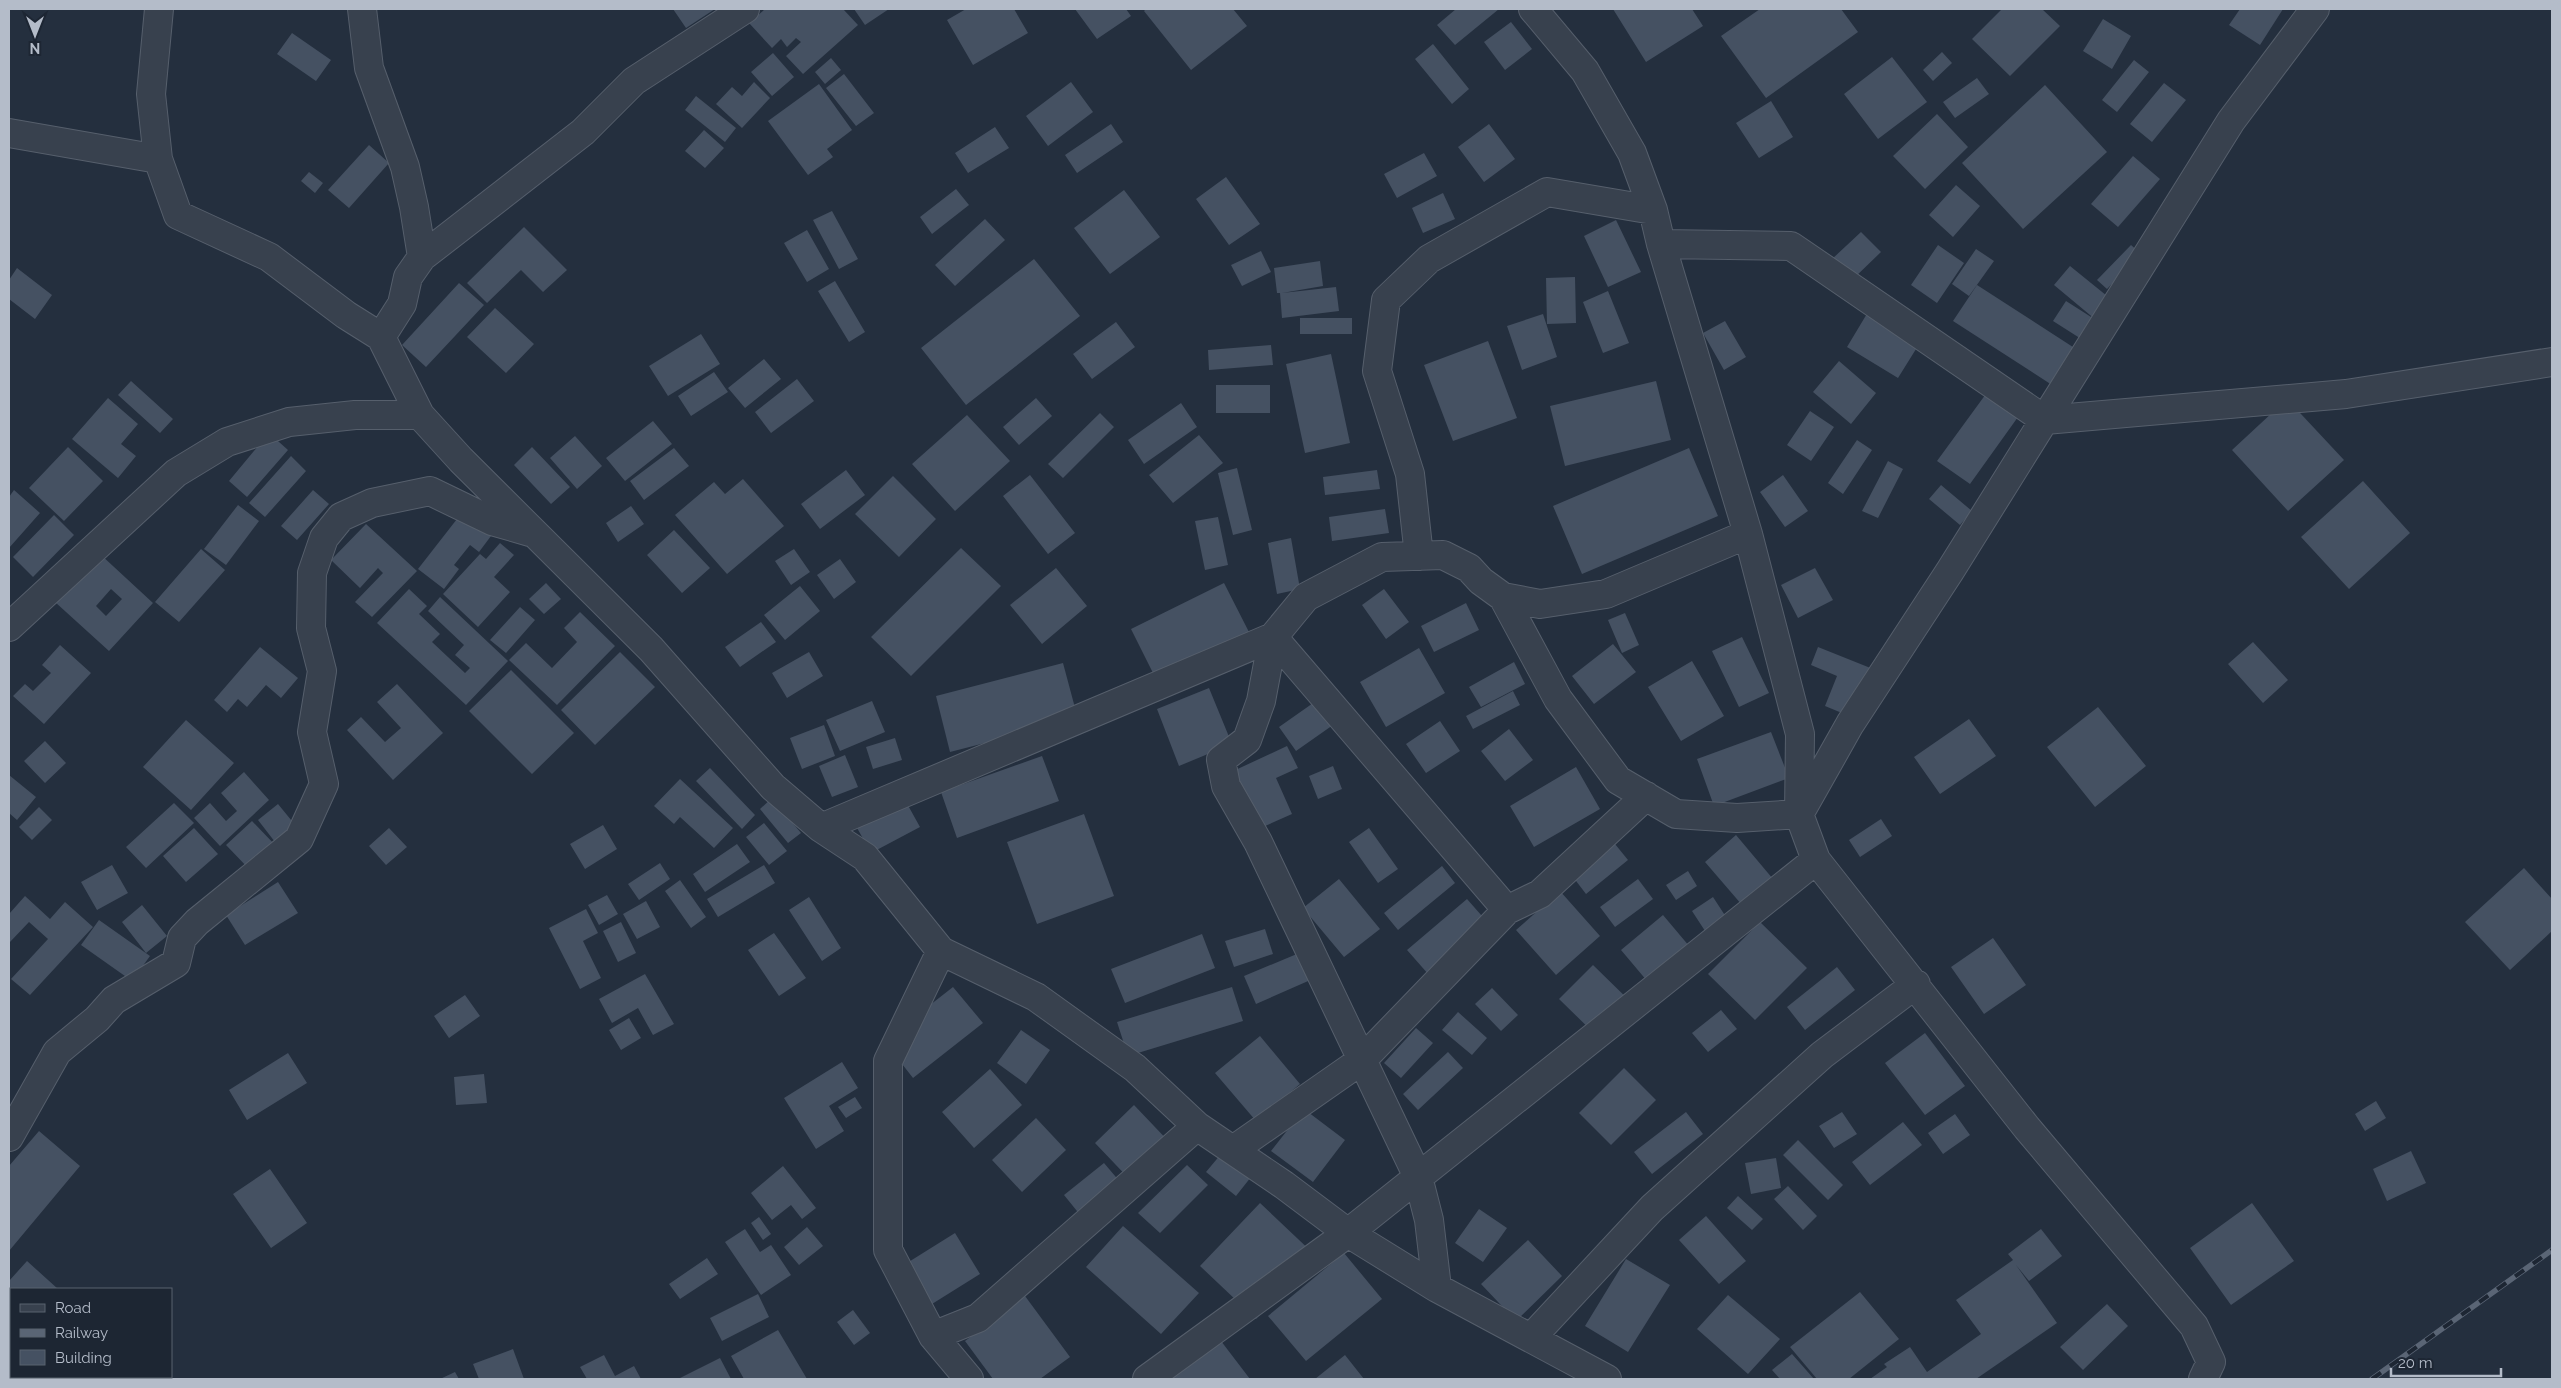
<svg xmlns="http://www.w3.org/2000/svg" width="2561" height="1388" viewBox="0 0 2561 1388" font-family="Raleway,sans-serif">
<style>
.building{fill:#455162;fill-rule:evenodd}
.lines{fill:none;stroke-linecap:round;stroke-linejoin:round}
.street-casing{stroke:#565f6c;stroke-width:30}
.street{stroke:#38414e;stroke-width:28}
.rail-casing{stroke:#5a6575;stroke-width:5.5}
.rail{stroke:#1d2633;stroke-width:4;stroke-dasharray:11;stroke-linecap:butt}
</style>
<rect width="100%" height="100%" fill="#242f3e"/>
<path class="building" d="M673,9H715L686,28Z
M765,9H843L858,25L803,74L786,56L801,42L796,38L787,47L781,39L772,48L749,23Z
M854,9H889L865,25Z
M966,9H1014L1028,33L973,65L947,20Z
M1075,9H1126L1131,16L1097,39Z
M1146,9H1233L1247,26L1191,70L1144,11Z
M1456,9H1499L1455,45L1437,25Z
M1613,9H1692L1703,26L1646,62Z
M1760,9H1841L1858,32L1766,98L1721,36Z
M2002,9H2042L2060,26L2010,76L1972,39Z
M2240,9H2283L2260,45L2229,25Z
M2103,19L2131,36L2112,69L2083,51Z
M1511,22L1532,49L1505,70L1484,42Z
M292,33L331,60L316,81L277,54Z
M1433,44L1469,89L1452,104L1415,59Z
M1942,52L1952,63L1933,81L1923,70Z
M773,53L794,77L772,96L751,72Z
M1892,57L1927,102L1878,139L1844,94Z
M831,58L841,70L825,84L815,72Z
M2134,60L2149,72L2117,112L2102,100Z
M844,74L874,113L856,126L826,88Z
M1977,78L1989,94L1955,118L1943,102Z
M754,82L770,98L742,128L716,104L732,87L742,96Z
M1071,82L1093,112L1048,146L1026,116Z
M2164,83L2186,100L2152,142L2130,124Z
M819,84L852,130L827,149L833,157L808,175L768,121Z
M2045,85L2107,152L2023,229L1962,163Z
M696,96L736,128L725,142L685,110Z
M1771,101L1793,137L1759,158L1736,123Z
M1937,114L1968,147L1925,189L1893,156Z
M1111,124L1123,142L1077,173L1065,155Z
M1489,124L1515,159L1484,182L1458,147Z
M995,127L1009,148L968,173L955,153Z
M704,130L724,148L705,168L685,151Z
M369,145L389,163L349,208L328,190Z
M1424,153L1437,176L1397,198L1384,174Z
M2133,156L2160,179L2118,227L2091,204Z
M309,172L323,183L315,193L301,181Z
M1226,177L1260,224L1229,245L1196,199Z
M1956,185L1980,206L1953,237L1929,215Z
M956,189L969,205L932,234L920,217Z
M1124,190L1160,237L1110,274L1074,228Z
M1443,193L1455,219L1423,233L1412,208Z
M832,211L858,259L839,269L813,220Z
M985,219L1005,240L955,286L935,265Z
M1616,220L1641,272L1608,287L1584,236Z
M524,227L567,270L543,292L521,270L487,303L467,283Z
M807,230L829,269L807,282L784,243Z
M1861,232L1881,252L1851,281L1831,260Z
M1938,245L1964,263L1937,303L1911,285Z
M2131,245L2141,254L2107,289L2097,280Z
M1976,249L1994,261L1969,296L1952,284Z
M1261,251L1271,272L1242,286L1231,265Z
M1034,259L1080,316L966,405L921,348Z
M1320,261L1323,286L1282,293L1336,287L1339,311L1282,318L1280,293H1277L1274,268Z
M2070,266L2112,300L2096,320L2054,285Z
M17,268L52,295L35,319L9,299V280Z
M1575,277L1576,323L1547,324L1546,278Z
M835,281L865,332L849,342L818,291Z
M459,283L484,305L426,367L402,345Z
M1977,285L2076,349L2052,385L1953,321Z
M1608,291L1629,343L1603,353L1583,302Z
M2066,301L2099,322L2086,342L2053,321Z
M1874,302L1926,333L1898,378L1847,347Z
M495,308L534,344L506,373L467,337Z
M1543,314L1557,357L1522,370L1507,326Z
M1300,318H1352V334H1300Z
M1725,321L1746,357L1724,370L1703,333Z
M1116,322L1135,347L1092,379L1073,354Z
M701,334L720,364L668,396L649,366Z
M1488,341L1517,418L1453,441L1424,365Z
M1271,345L1273,365L1209,370L1208,350Z
M1331,354L1350,443L1305,453L1286,364Z
M764,359L781,379L745,408L728,388Z
M1839,361L1876,393L1851,424L1813,392Z
M714,372L728,392L691,416L678,396Z
M797,379L814,401L771,433L755,412Z
M131,381L173,419L160,433L118,395Z
M1656,381L1671,440L1565,466L1550,406Z
M1216,385H1270V413H1216Z
M1991,387L2023,410L1970,484L1937,461Z
M108,398L138,424L121,444L136,456L118,478L72,439Z
M1036,398L1052,416L1019,445L1003,427Z
M2287,399L2344,460L2288,511L2232,450Z
M1181,403L1197,427L1144,464L1128,440Z
M1810,411L1834,427L1811,461L1787,445Z
M1100,413L1114,427L1063,478L1048,464Z
M967,415L1010,461L955,511L912,464Z
M653,421L672,444L625,481L606,458Z
M269,433L288,450L247,497L229,481Z
M1199,435L1223,463L1173,503L1149,475Z
M575,436L602,466L577,489L550,458Z
M1857,440L1872,450L1843,494L1828,483Z
M68,447L103,481L64,521L29,488Z
M532,447L570,487L551,504L514,465Z
M674,448L689,466L644,500L630,481Z
M1689,448L1718,516L1582,574L1553,506Z
M291,456L306,471L265,517L249,503Z
M1888,461L1903,469L1878,518L1862,511Z
M1237,468L1252,530L1233,535L1218,473Z
M846,470L865,495L820,529L801,504Z
M1377,470L1380,489L1325,495L1323,477Z
M1030,475L1075,533L1048,554L1003,496Z
M1783,475L1808,511L1785,527L1760,492Z
M893,476L936,519L899,557L855,514Z
M743,479L784,526L727,574L675,515L714,482L725,494Z
M2363,481L2410,533L2349,589L2301,537Z
M1941,485L1972,511L1960,525L1929,499Z
M14,490L40,513L9,548V497Z
M313,490L329,504L297,540L281,526Z
M238,505L259,521L226,565L204,549Z
M631,506L644,524L618,542L606,523Z
M1385,509L1389,533L1332,541L1329,517Z
M464,510L494,532L479,552L470,545L454,565L459,569L444,589L418,569Z
M54,515L74,535L33,577L13,557Z
M1218,517L1228,565L1205,570L1195,521Z
M366,524L417,571L372,617L355,602L383,573L378,568L360,588L331,560Z
M674,530L710,568L682,593L647,555Z
M1291,538L1300,589L1277,594L1268,543Z
M500,543L514,555L494,577L510,592L478,627L443,594L480,554L486,559Z
M961,548L1001,586L911,676L871,637Z
M201,549L225,570L179,622L155,602Z
M794,549L810,572L791,585L775,561Z
M100,554L153,603L109,651L55,602ZM111,589L122,599L106,616L96,606Z
M840,559L856,582L834,599L817,575Z
M1056,568L1087,606L1042,644L1010,605Z
M1815,568L1833,600L1798,618L1781,585Z
M546,583L561,599L544,614L529,599Z
M1224,583L1250,634L1157,681L1131,629Z
M800,586L820,611L785,640L764,615Z
M409,589L427,606L419,614L440,634L432,642L465,673L470,668L455,655L464,645L428,611L440,597L508,661L466,705L377,623Z
M1384,589L1409,622L1386,639L1362,605Z
M1466,603L1479,630L1434,652L1421,626Z
M520,607L535,620L506,653L490,640Z
M580,612L615,646L557,705L509,660L526,643L552,668L577,642L564,628Z
M1625,613L1639,645L1622,653L1608,620Z
M761,622L776,642L740,667L725,647Z
M1742,637L1769,693L1739,707L1712,651Z
M2253,642L2288,680L2263,703L2228,664Z
M1613,644L1636,672L1594,704L1572,676Z
M60,645L91,673L44,724L13,696L25,684L33,691L51,673L42,665Z
M260,647L298,678L281,698L266,685L247,707L238,699L227,712L214,700Z
M1818,647L1873,669L1854,718L1825,706L1837,676L1811,665Z
M1419,648L1445,693L1386,727L1360,682Z
M620,652L655,687L595,745L561,710Z
M809,652L823,676L787,698L772,673Z
M1692,661L1724,716L1681,741L1648,687Z
M1514,662L1525,684L1481,707L1469,687Z
M1063,663L1078,719L950,752L936,696Z
M511,670L574,733L532,774L469,711Z
M397,684L443,733L393,780L347,730L361,717L385,742L401,728L377,702Z
M1209,688L1232,744L1179,766L1157,709Z
M1513,691L1520,705L1473,729L1466,716Z
M872,701L885,732L840,751L826,720Z
M1316,701L1333,725L1296,751L1279,727Z
M2098,707L2146,766L2095,807L2047,747Z
M1969,719L1996,756L1940,794L1914,757Z
M186,720L234,763L191,810L143,767Z
M1440,721L1460,751L1426,773L1406,744Z
M824,725L835,756L802,769L790,738Z
M1509,729L1533,760L1505,781L1481,751Z
M1771,732L1789,778L1714,806L1697,759Z
M895,738L902,760L873,769L866,747Z
M45,741L66,763L45,783L24,761Z
M1287,746L1298,768L1276,778L1292,814L1256,830L1229,773Z
M845,755L858,787L832,797L819,766Z
M1042,756L1059,801L957,838L941,792Z
M1333,766L1342,789L1318,799L1309,776Z
M1576,767L1600,809L1534,847L1510,806Z
M710,768L755,815L742,829L696,781Z
M244,772L269,800L220,846L194,818L210,803L226,821L237,811L221,793Z
M9,775L36,797L17,820L9,813Z
M680,779L733,828L714,848L680,817L674,824L654,806Z
M772,798L801,833L788,843L760,809Z
M905,800L920,827L871,853L856,826Z
M174,803L194,823L146,868L126,847Z
M278,804L296,826L275,842L258,820Z
M39,807L52,820L32,840L19,827Z
M1084,814L1114,896L1037,924L1007,842Z
M1881,819L1892,836L1860,857L1849,840Z
M252,821L276,846L250,870L226,845Z
M764,823L787,851L769,865L746,837Z
M603,825L617,849L585,869L570,844Z
M194,828L218,854L186,882L163,856Z
M389,828L407,847L386,865L369,846Z
M1369,828L1398,869L1378,883L1349,842Z
M1736,835L1773,879L1742,905L1705,862Z
M737,844L750,862L705,892L693,874Z
M1615,844L1628,860L1586,894L1573,877Z
M660,863L670,879L639,900L628,884Z
M112,865L128,893L97,910L81,882Z
M764,865L775,883L718,917L707,899Z
M1442,866L1455,883L1398,930L1384,913Z
M2524,868L2552,899V931L2510,970L2465,922Z
M1688,871L1697,886L1676,900L1666,885Z
M1339,879L1380,929L1344,957L1303,908Z
M1638,879L1653,899L1615,927L1600,907Z
M680,880L706,917L691,928L665,891Z
M278,882L298,913L245,945L226,915Z
M1560,891L1600,936L1556,975L1516,930Z
M607,895L618,914L599,925L588,905Z
M25,896L50,919L65,902L93,927L30,995L11,979L48,939L29,922L10,942L9,941V914Z
M809,897L841,948L822,961L789,910Z
M1713,897L1728,920L1707,934L1692,911Z
M1467,899L1489,924L1429,975L1407,950Z
M646,901L660,927L637,939L623,914Z
M142,905L167,936L146,953L122,922Z
M586,909L598,933L583,941L601,978L580,989L549,928Z
M1663,915L1695,953L1653,988L1621,950Z
M99,920L150,956L132,981L81,945Z
M621,922L636,953L618,962L603,931Z
M1760,922L1807,968L1755,1020L1708,974Z
M1265,929L1273,954L1234,967L1225,941Z
M774,933L806,978L779,996L748,950Z
M1202,934L1215,968L1125,1003L1111,969Z
M1993,938L2026,985L1984,1014L1951,967Z
M1304,951L1315,978L1256,1004L1244,976Z
M1593,965L1636,1007L1602,1041L1559,999Z
M1837,967L1855,990L1805,1030L1787,1007Z
M645,974L674,1024L653,1035L638,1008L612,1023L599,999Z
M953,987L983,1023L913,1078L884,1041Z
M1232,987L1243,1021L1128,1056L1117,1022Z
M1492,988L1518,1015L1501,1031L1475,1004Z
M465,995L480,1016L449,1038L434,1016Z
M1721,1010L1737,1029L1708,1052L1692,1033Z
M1458,1012L1487,1038L1472,1055L1442,1030Z
M629,1018L641,1038L621,1050L609,1030Z
M1416,1028L1433,1043L1401,1078L1384,1063Z
M1021,1030L1050,1050L1026,1084L997,1063Z
M1925,1033L1965,1086L1925,1115L1885,1063Z
M1260,1036L1300,1084L1256,1121L1215,1073Z
M1448,1052L1463,1068L1418,1110L1403,1094Z
M288,1053L307,1083L247,1120L229,1090Z
M842,1062L858,1088L829,1106L844,1131L816,1149L784,1098Z
M1624,1068L1656,1100L1611,1145L1579,1113Z
M990,1069L1022,1105L974,1148L942,1112Z
M484,1074L487,1103L456,1105L454,1077Z
M855,1097L862,1108L846,1118L838,1107Z
M2376,1101L2386,1118L2365,1131L2355,1114Z
M1134,1105L1174,1147L1135,1185L1095,1143Z
M1304,1109L1345,1140L1313,1182L1271,1151Z
M1686,1112L1703,1134L1652,1174L1634,1152Z
M1842,1112L1857,1134L1834,1148L1819,1126Z
M1955,1114L1970,1135L1943,1154L1928,1133Z
M1036,1118L1066,1150L1022,1192L992,1160Z
M1903,1122L1922,1145L1870,1185L1852,1162Z
M39,1131L80,1166L9,1251V1166Z
M1798,1140L1843,1185L1828,1200L1783,1155Z
M2411,1151L2426,1183L2387,1201L2373,1169Z
M1221,1154L1251,1177L1236,1196L1206,1172Z
M1776,1158L1781,1188L1751,1194L1745,1163Z
M1104,1163L1121,1183L1081,1216L1064,1195Z
M1187,1165L1208,1185L1160,1233L1138,1213Z
M783,1166L816,1208L802,1219L791,1205L772,1220L751,1193Z
M270,1169L307,1223L271,1248L233,1194Z
M1788,1186L1817,1216L1803,1230L1774,1199Z
M1738,1196L1763,1219L1752,1230L1727,1208Z
M1260,1203L1316,1256L1256,1319L1200,1266Z
M2252,1203L2294,1261L2231,1305L2190,1248Z
M1479,1209L1507,1228L1483,1262L1455,1243Z
M1706,1216L1746,1261L1719,1284L1679,1240Z
M759,1217L771,1234L763,1240L751,1223Z
M1123,1226L1199,1293L1161,1334L1086,1267Z
M807,1227L823,1246L799,1265L784,1247Z
M745,1229L760,1252L771,1245L791,1275L761,1295L725,1242Z
M2041,1229L2062,1256L2029,1281L2016,1265L2057,1323L1976,1379H1870L1887,1367L1884,1364L1910,1347L1927,1372L1981,1334L1956,1300L2013,1260L2008,1254Z
M955,1233L980,1274L924,1309L899,1268Z
M1528,1240L1562,1276L1516,1321L1481,1284Z
M1344,1253L1382,1299L1306,1361L1268,1316Z
M707,1258L718,1274L680,1299L669,1284Z
M1626,1259L1670,1285L1628,1352L1585,1326Z
M27,1261L58,1289H11V1346L9,1344V1281Z
M1860,1292L1899,1339L1849,1379H1817L1790,1347Z
M758,1294L769,1317L722,1341L710,1318Z
M1728,1295L1780,1339L1748,1374L1697,1329Z
M1025,1296L1070,1357L1040,1379H993L965,1341Z
M2107,1304L2128,1326L2083,1370L2060,1347Z
M853,1310L870,1333L854,1345L837,1322Z
M778,1330L807,1379H744L731,1356Z
M1221,1341L1250,1379H1169Z
M513,1349L524,1379H479L473,1364Z
M1792,1354L1814,1379H1780L1772,1370Z
M604,1355L615,1376L634,1366L641,1379H587L580,1367Z
M1345,1355L1364,1379H1315Z
M720,1358L731,1379H678Z
M455,1372L459,1379H440Z
M50,1377H80L79,1379H50Z"/>
<g class="lines">
<defs>
<path id="street" d="M362,9L369,68L405,167L414,207L422,257
M1533,9L1585,71L1632,153L1653,210L1661,244L1748,534L1800,734L1799,814L1816,860L2027,1128L2194,1326L2211,1362L2203,1379
M9,133L158,159L178,215L269,257L346,315L381,337L420,415L461,460L651,649L773,787L821,828L865,857L941,951L1036,997L1135,1068L1197,1126L1284,1185L1348,1233L1437,1288L1607,1379
M158,159L151,94L159,9
M1661,244L1791,246L2045,420L2346,394L2552,362
M381,337L402,304L408,277L422,257L583,132L634,81L745,9
M1419,556L1410,474L1377,371L1386,300L1429,259L1547,192L1653,210
M1503,597L1558,699L1618,780L1676,814L1737,818L1799,814
M9,627L176,473L227,442L289,422L355,415H420
M1801,811L1850,724L1950,571L2231,121L2315,9
M821,828L1273,637L1507,910
M941,951L888,1061V1250L933,1336L969,1379
M9,1137L57,1052L97,1019L114,1000L176,963L182,938L197,922L299,839L324,784L312,732L322,671L311,628L312,573L324,538L341,517L372,503L430,491L492,521L530,532
M1233,1150L1362,1060L1507,910L1540,894L1646,796
M1437,1288L1429,1220L1418,1177L1258,842L1226,786L1221,760L1247,740L1261,701L1273,637L1306,597L1382,557L1443,555L1469,568L1481,581L1503,597L1540,604L1606,594L1748,534
M933,1336L978,1318L1197,1126
M1531,1338L1652,1208L1822,1055L1916,984
M1147,1379L1348,1233L1816,860"/>
</defs>
<use href="#street" class="street-casing"/>
<use href="#street" class="street"/>
<defs>
<path id="rail" d="M2372,1379L2552,1250"/>
</defs>
<use href="#rail" class="rail-casing"/>
<use href="#rail" class="rail"/>
</g>
<rect width="2561" height="1388" fill="none" stroke="#b4bcc9" stroke-width="20"/>
<rect x="10" y="1288" width="162" height="90" fill="#1d2633" stroke="#59626f"/>
<rect x="20" y="1304" width="25" height="8" fill="#38414e" stroke="#59626f"/>
<text x="55" y="1313" font-size="15" fill="#b4bcc9">Road</text>
<rect x="20" y="1329" width="25" height="8" fill="#5a6575" stroke="#59626f"/>
<text x="55" y="1338" font-size="15" fill="#b4bcc9">Railway</text>
<rect x="20" y="1350" width="25" height="15" fill="#455162" stroke="#59626f"/>
<text x="55" y="1363" font-size="15" fill="#b4bcc9">Building</text>
<g transform="translate(35 35) rotate(180)" stroke="#1d2633" stroke-width="4" paint-order="stroke">
<path d="M0-4L9 19L0 12L-9 19Z" fill="#b4bcc9"/>
<text y="-8" font-size="14" font-weight="bold" text-anchor="middle" fill="#b4bcc9">N</text>
</g>
<path d="M2391 1368v8h110v-8" fill="none" stroke="#b4bcc9" stroke-width="2.5"/>
<text x="2398" y="1368" font-size="15" fill="#b4bcc9" stroke="#1d2633" stroke-width="4" paint-order="stroke">20 m</text>
</svg>
